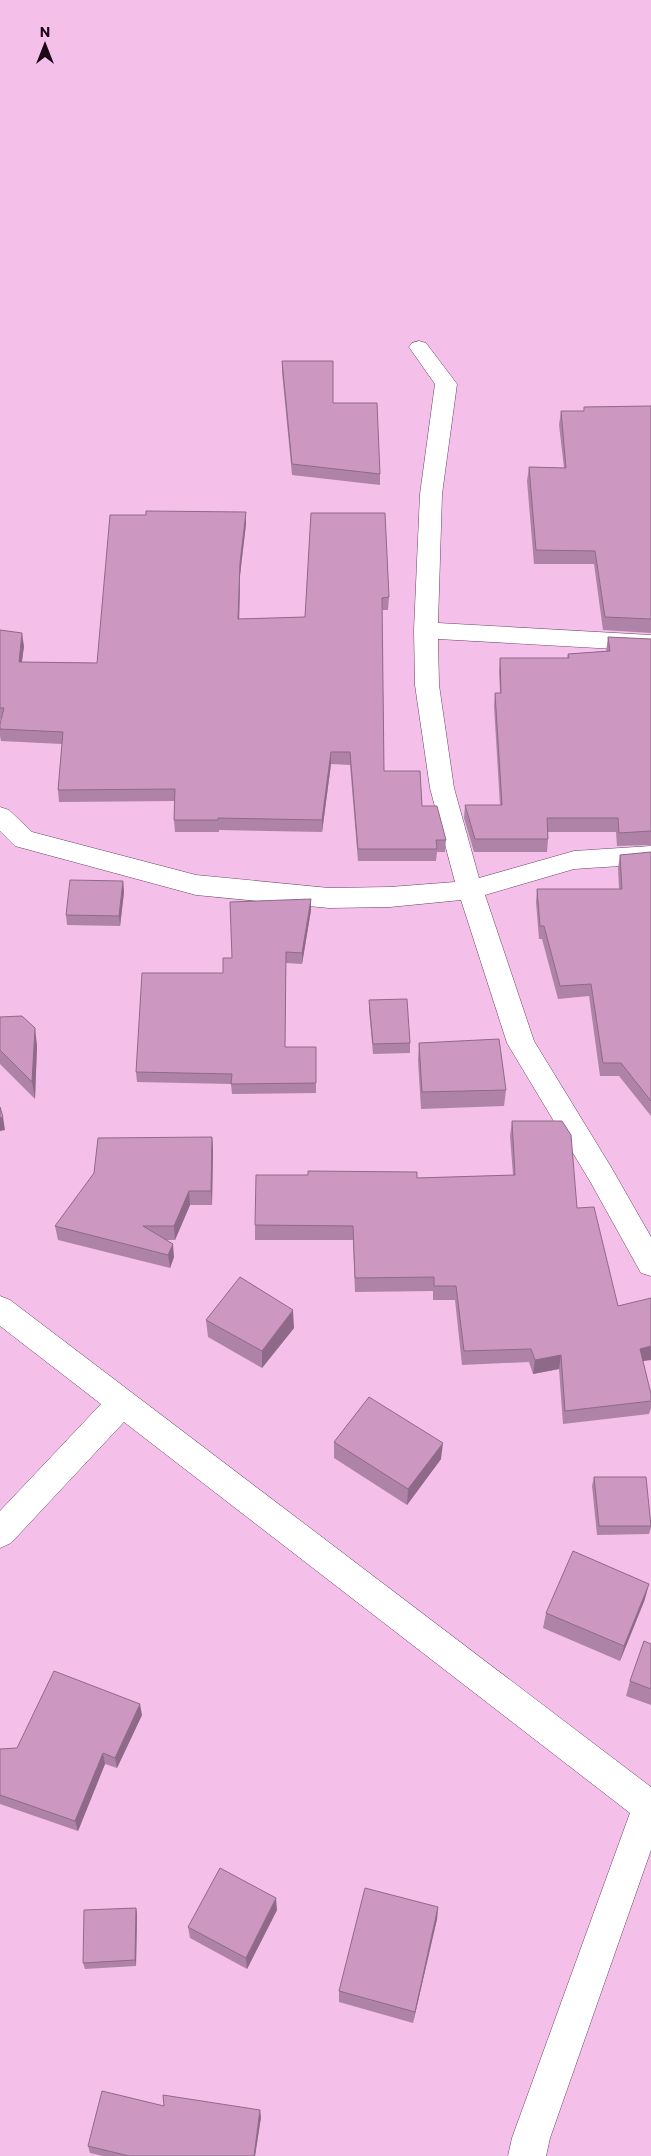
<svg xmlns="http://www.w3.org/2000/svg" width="651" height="2156" viewBox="0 0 651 2156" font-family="Commissioner,sans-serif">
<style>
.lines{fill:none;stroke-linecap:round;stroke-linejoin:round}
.minor-casing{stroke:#6d4065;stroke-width:1}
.minor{fill:#fff;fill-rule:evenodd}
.wall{fill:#af83a7}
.shaded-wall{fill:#8f6a88}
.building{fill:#cc98c2;stroke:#8f6a88}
</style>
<rect width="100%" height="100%" fill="#f4bfe9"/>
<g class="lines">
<defs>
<path id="minor" d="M419,341L426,343L457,384L442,494L438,623L651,635V651L438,639L439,685L454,788L479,878L574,851L651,846V864L574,869L485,895L534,1041L611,1167L651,1237V1276L641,1273L591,1183L507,1043L461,900L390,907L329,908L196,895L15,846L0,831V807L9,810L32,832L196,875L329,888L390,887L455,882L430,788L415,685L414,630L420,494L435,384L409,347L412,343Z
M0,1296L10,1300L651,1787V1850L550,2138L546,2156H508L512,2138L630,1813L124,1422L11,1543L0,1548V1511L101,1404L0,1326Z"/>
</defs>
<use href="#minor" class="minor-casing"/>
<use href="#minor" class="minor"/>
</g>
<path class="wall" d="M282,361L333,403L380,474V485L292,475L282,372Z
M651,406V633L603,630L594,564H534L527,481L529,467L564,468L559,425L561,411H584V407Z
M311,513L389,597L388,610H382L384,771L422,806L446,840L445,852H437L436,861H358L350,765L331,764L322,832L219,830V832H175L174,820L175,801L59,802L58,790L62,744L1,741L0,736V725L1,720L0,719V630L24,646L22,662L97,663L246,524L240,575L239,619L305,617Z
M608,637L651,639V845L617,846L616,832H548V839L547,852H474L464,818L465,805H500L494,706L495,693H500L499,672L500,658H567L568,654L606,651Z
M651,852V1116L619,1076H600L589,996L558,999L542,939H539L536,902L537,889H619L618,868L620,855Z
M123,881L124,892L120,926L67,925L66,915Z
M311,899V910L302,964L286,963L285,1047H316V1093L232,1094L231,1084L137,1082L136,1072L223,973L232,958Z
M369,1000L410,1043V1053L373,1054L369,1010Z
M0,1017L37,1045L35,1099L0,1064Z
M419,1043L506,1090L504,1106L421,1109L418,1060Z
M512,1121L577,1208L618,1306L643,1361L651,1394V1408L649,1414L563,1424L559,1369L533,1374L529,1362L462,1365L455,1300H433V1291L355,1292L353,1240H255V1225L417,1178L513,1175L510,1136Z
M212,1137L213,1150L212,1205H190L175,1240H166L174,1257L170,1268L58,1240L55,1226Z
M206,1320L294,1328L262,1368L208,1337Z
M334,1442L441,1459L407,1505L334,1458Z
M594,1477L651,1522V1527L649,1534L597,1535L592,1486Z
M645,1599L620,1661L543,1628L546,1613Z
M651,1644V1705L626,1696L630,1681Z
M142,1715L117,1768L105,1764L78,1831L0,1804V1749L17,1748Z
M438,1907L437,1919L413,2023L339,2002V1991Z
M136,1908L137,1915L136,1966L85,1969L83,1963Z
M277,1910L247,1969L190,1938L188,1927Z
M164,2106L261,2117L255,2156H103L90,2153L88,2146Z"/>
<path class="shaded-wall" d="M246,512V524L240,575L239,631L238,619L240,563Z
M22,633L24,646L20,674L19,662Z
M331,752V764L322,832V820Z
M123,881L124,892L120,926L119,916Z
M311,899V910L302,964V953Z
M35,1028L37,1045L35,1099L32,1082Z
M3,1117L5,1130L0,1131V1118Z
M212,1137L213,1150L212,1205L211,1191Z
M189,1191L190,1205L175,1240L174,1226Z
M173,1244L174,1257L170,1268L168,1255Z
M293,1310L294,1328L262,1368V1351Z
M651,1346V1360L637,1362L640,1349Z
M561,1355L559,1369L533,1374L535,1360Z
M443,1443L441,1459L407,1505L408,1489Z
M649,1584L645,1599L620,1661L624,1646Z
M140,1704L142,1715L117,1768L115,1758Z
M103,1753L105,1764L78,1831L75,1821Z
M276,1898L277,1910L247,1969L246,1958Z
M438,1907L437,1919L413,2023L415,2012Z
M136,1908L137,1915L136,1966L135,1960Z
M260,2110L261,2117L255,2156H254Z"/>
<path class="building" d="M282,361H333V403H377L380,474L292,464Z
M651,406V619L605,617L595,551L536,550L529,467L566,468L561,411H584V407Z
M146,511L246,512L240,563L238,619L305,617L311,513H385L389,597L382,598L384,771H420L422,806H437L446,840H436L437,849H358L350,752H331L322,820L218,818V820H174L175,789L58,790L63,732L0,729V724L4,708H0V630L22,633L19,662L97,663L110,515H146Z
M608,637L651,639V831L619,833L618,818H547L548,839H475L465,805H502L495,693H501L500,658H569L568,654L610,651Z
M651,852V1101L621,1063H603L591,984L560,986L544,926H540L537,889H622L620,855Z
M70,880L123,881L119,916L66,915Z
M311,899L302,953L286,952L285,1047H316V1083L231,1084L232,1074L136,1072L142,973H223V958H232L230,902Z
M407,999L410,1043L373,1044L369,1000Z
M22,1016L35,1028L32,1082L0,1050V1017Z
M499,1039L506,1090L422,1092L419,1043Z
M0,1107L3,1117L0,1118Z
M512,1121H562L571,1135L577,1208L594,1207L618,1306L651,1298V1346L640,1349L651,1394V1401L565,1411L561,1355L535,1360L531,1349L464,1351L456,1286H434V1277L355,1278L353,1226L255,1225L256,1175H308V1171L417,1172V1178L515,1175Z
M212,1137L211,1191H189L174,1226H143L173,1244L168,1255L55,1226L94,1173L98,1138Z
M240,1277L293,1310L262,1351L206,1320Z
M369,1397L443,1443L408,1489L334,1442Z
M594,1477H646L651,1526H599Z
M573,1551L649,1584L624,1646L546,1613Z
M644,1641L651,1644V1689L630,1681Z
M54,1671L140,1704L115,1758L103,1753L75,1821L0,1795V1749L17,1748Z
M220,1868L276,1898L246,1958L188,1927Z
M365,1888L438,1907L415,2012L339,1991Z
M136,1908L135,1960L83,1963L84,1910Z
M102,2091L164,2106L163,2095L260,2110L254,2156H129L88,2146Z"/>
<g transform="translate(45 45)" stroke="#f4bfe9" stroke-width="4" paint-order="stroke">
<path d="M0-4L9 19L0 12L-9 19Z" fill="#1b0918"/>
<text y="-8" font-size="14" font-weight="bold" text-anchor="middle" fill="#1b0918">N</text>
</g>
</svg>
